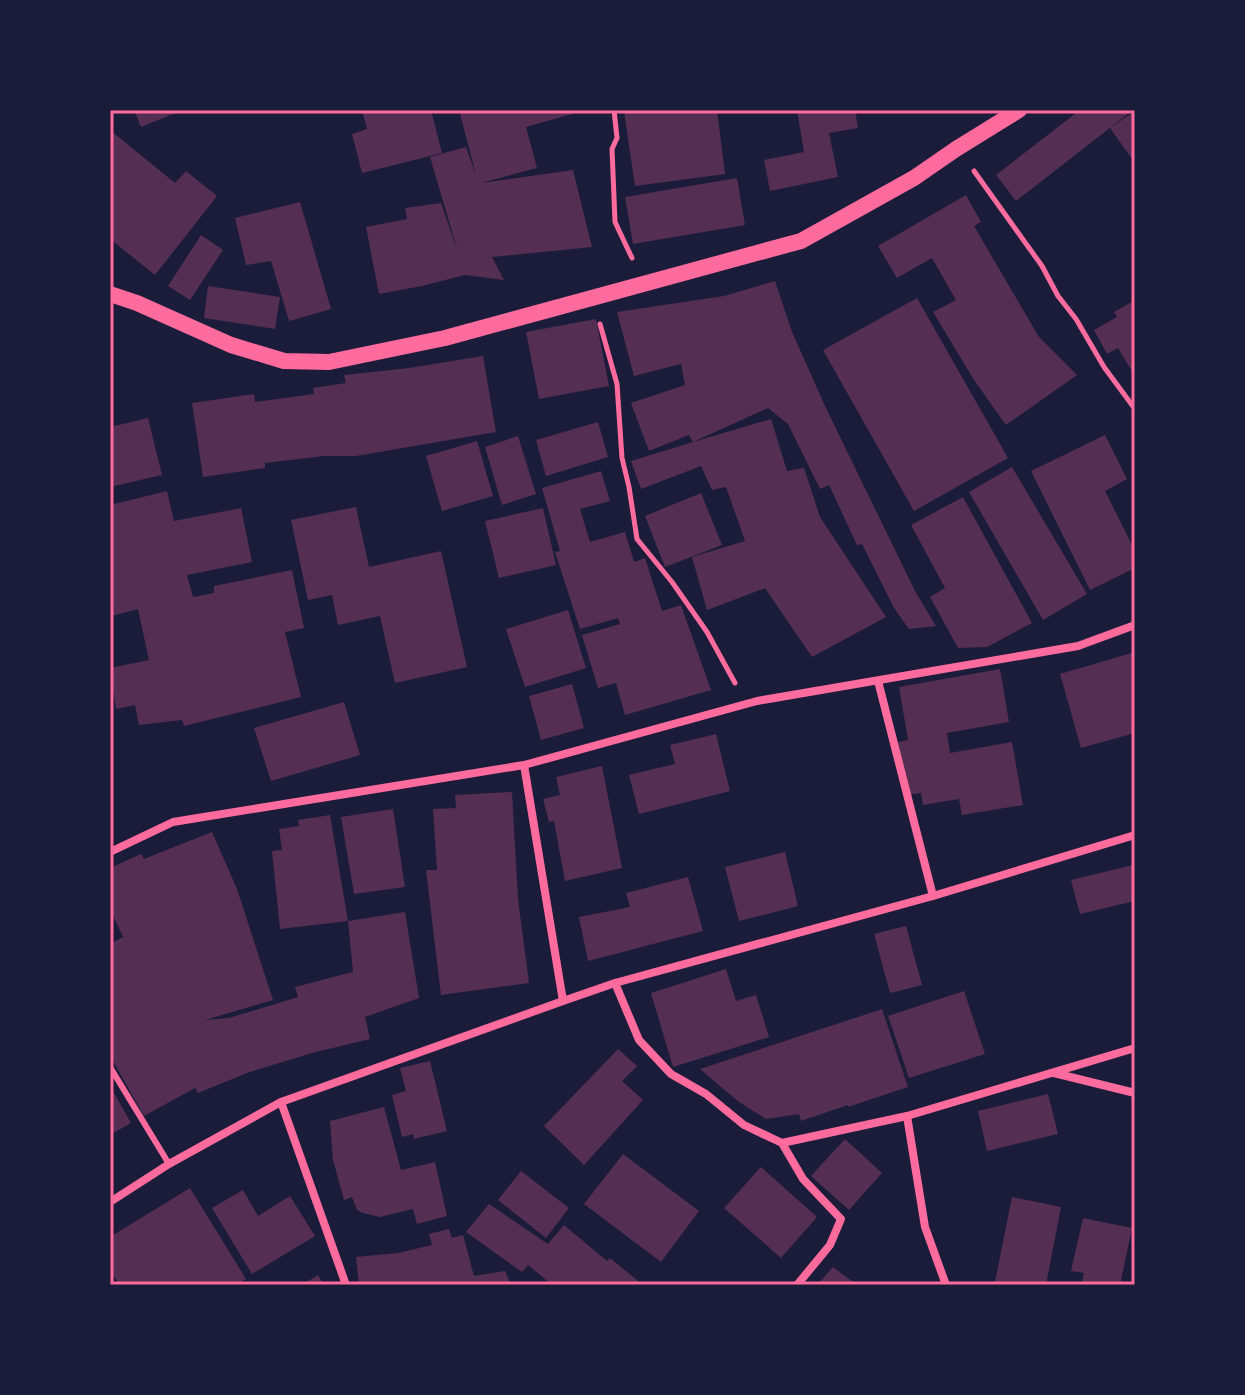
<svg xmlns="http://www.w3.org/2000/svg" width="1245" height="1395" viewBox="0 0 1245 1395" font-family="Poppins,sans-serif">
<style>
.building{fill:#542f53}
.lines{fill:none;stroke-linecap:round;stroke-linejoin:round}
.path{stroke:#ff6b9d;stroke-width:5}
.service{stroke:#ff6b9d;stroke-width:6}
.minor{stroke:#ff6b9d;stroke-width:8}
.secondary{stroke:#ff6b9d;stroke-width:16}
.neatline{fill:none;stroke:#ff6b9d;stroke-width:3}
</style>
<rect width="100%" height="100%" fill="#1b1b3a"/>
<path class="building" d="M134,110H183L141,127Z
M362,110H431L442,153L362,173L352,134L367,129Z
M459,110H586L526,127L537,168L481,183L573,170L592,247L492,257L504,280L465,275L422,286L379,294L366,227L407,219L405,208L441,203L458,252L430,157L466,147L476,175Z
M631,110H717L725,174L635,186L624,111Z
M797,110H855L858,128L829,133L838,177L770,191L764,160L804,152Z
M1080,110H1133L1016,201L996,175Z
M1135,111V163L1110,128Z
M110,130L175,183L186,171L217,196L155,275L110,239Z
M737,178L745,225L633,244L625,197Z
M966,195L981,222L974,226L1039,337L1077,375L1006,425L974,380L933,312L956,300L932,258L897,278L878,246Z
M300,202L331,309L289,321L271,261L246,265L235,218Z
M201,235L223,250L190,300L168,286Z
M775,281L792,332L825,406L915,591L936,626L909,629L894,608L862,544L857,545L829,485L820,489L788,424L768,408L693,442L771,419L787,471L804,468L820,517L886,617L812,657L765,588L707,610L692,557L745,541L726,487L712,490L701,466L641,489L631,461L693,442L689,435L649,451L631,403L685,385L681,364L634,376L617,312L724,296Z
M208,286L280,297L275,329L204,318Z
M917,298L1008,458L914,511L823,350Z
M1135,300V372L1133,373L1118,348L1107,354L1094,330L1117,317L1114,312Z
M596,319L609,386L539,399L526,332Z
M483,356L496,432L356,456H324L265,463V468L203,477L192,403L254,394L255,402L314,394L313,388L346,383L344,375L409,368Z
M148,418L162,475L110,487V427Z
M598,422L608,457L546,476L536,440Z
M1105,435L1127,479L1105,491L1135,551V568L1090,590L1031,471Z
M518,436L536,494L502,505L485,447Z
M477,441L493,496L442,511L426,456Z
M1012,467L1087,594L1043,620L969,492Z
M601,471L610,501L580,509L590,542L625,532L634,562L645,558L662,611L681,605L711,690L625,715L616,683L598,688L582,635L620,624L618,618L580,629L555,552L560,551L542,488Z
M167,491L174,521L241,508L252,562L187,575L193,597L214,593V586L292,570L304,628L285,632L301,697L184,726L182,720L139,725L135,705L116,709L110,668L149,660L138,609L111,616L110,505Z
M701,493L722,545L665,567L645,516Z
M963,497L1032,623L987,647L958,648L930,597L945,588L911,525Z
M356,507L369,567L441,551L467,667L395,683L380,616L338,625L332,595L308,600L291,520Z
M543,508L556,565L499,578L485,521Z
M568,610L586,668L525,687L506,629Z
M1135,652V733L1081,748L1060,674Z
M1000,669L1009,722L947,733L950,753L1012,742L1023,805L962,815L959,799L923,805L921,793L908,795L898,742L908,740L899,687Z
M572,684L584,728L541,740L529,696Z
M344,702L360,755L271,781L254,728Z
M716,734L730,791L639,814L629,775L675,764L670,745Z
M602,766L622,868L565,881L554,821L549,822L543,799L560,795L556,777Z
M512,792L518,899L529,983L441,995L426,870H437L433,809L456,808L455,795Z
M393,809L405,887L354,894L341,817Z
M330,815L348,921L405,912L419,998L365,1017L370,1039L312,1053L247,1073L198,1093L195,1088L144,1116L110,1056V944L123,937L110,909V868L141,854L144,859L212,832L237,889L273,1000L205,1020L229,1018L298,997L295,987L353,972L348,921L280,929L272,851L282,850L279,829L299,826L298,820Z
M785,852L798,906L739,921L725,867Z
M1133,865L1135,901L1080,914L1071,880Z
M688,877L703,931L588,961L579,917L630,907L626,893Z
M906,926L922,985L890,993L874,934Z
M726,969L736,1001L756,995L769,1037L673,1067L651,993Z
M964,991L985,1054L909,1078L888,1016Z
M882,1009L908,1087L848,1107V1105L801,1121L799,1114L766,1119L739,1102L700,1069Z
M618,1049L637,1066L622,1081L643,1100L584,1165L544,1126Z
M430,1061L447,1131L414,1139L413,1134L402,1137L392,1095L406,1091L400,1068Z
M110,1086L131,1123L110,1135Z
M1048,1094L1058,1134L987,1151L978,1111Z
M384,1107L401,1170L435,1162L447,1216L417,1224L413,1209L380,1217L363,1213L357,1210L352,1197L344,1200L333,1160L330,1121Z
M845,1139L882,1173L849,1210L811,1176Z
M623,1154L699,1211L661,1262L584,1204Z
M761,1167L817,1217L781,1258L724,1208Z
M521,1171L569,1208L546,1238L498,1200Z
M190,1188L246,1279L236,1285H121L113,1276L110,1270V1237Z
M243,1190L258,1216L290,1196L315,1236L252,1274L212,1208Z
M1012,1197L1061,1207L1046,1285H1008L995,1282Z
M489,1204L548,1244L564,1225L607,1261L610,1258L643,1285H552L528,1265L522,1272L466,1232Z
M1083,1218L1132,1228L1120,1285H1081L1084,1273L1071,1271Z
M449,1229L452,1238L463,1235L474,1276L505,1271L511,1285H359L356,1257L398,1253L432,1245L429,1234Z
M833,1267L857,1285H817Z
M318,1275L324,1285H302Z"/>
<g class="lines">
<path class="path" d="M614,110L617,138L612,149L615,222L632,258
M974,171L1042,266L1058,296L1076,319L1104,367L1135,409
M600,324L617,384L622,458L629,487L637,539L672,582L707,632L735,683"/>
<path class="service" d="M110,1067L169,1164"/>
<path class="minor" d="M878,681L933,896
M524,765L563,1001
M110,852L173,822L524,765L757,701L1078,646L1135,625
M615,983L639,1040L671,1074L706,1094L744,1125L782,1143L803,1179L841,1219L830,1245L797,1285
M1054,1073L1135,1093
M281,1102L346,1285
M907,1116L925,1227L946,1285
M782,1143L907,1116L1135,1048
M110,1202L169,1164L281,1102L563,1001L615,983L933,896L1135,835"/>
<path class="secondary" d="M110,294L137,303L231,345L284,361L329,362L445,338L801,241L914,178L956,149L1019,110"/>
</g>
<rect width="1245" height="1395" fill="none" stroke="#1b1b3a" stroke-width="224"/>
<rect x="112" y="112" width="1021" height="1171" class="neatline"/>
</svg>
